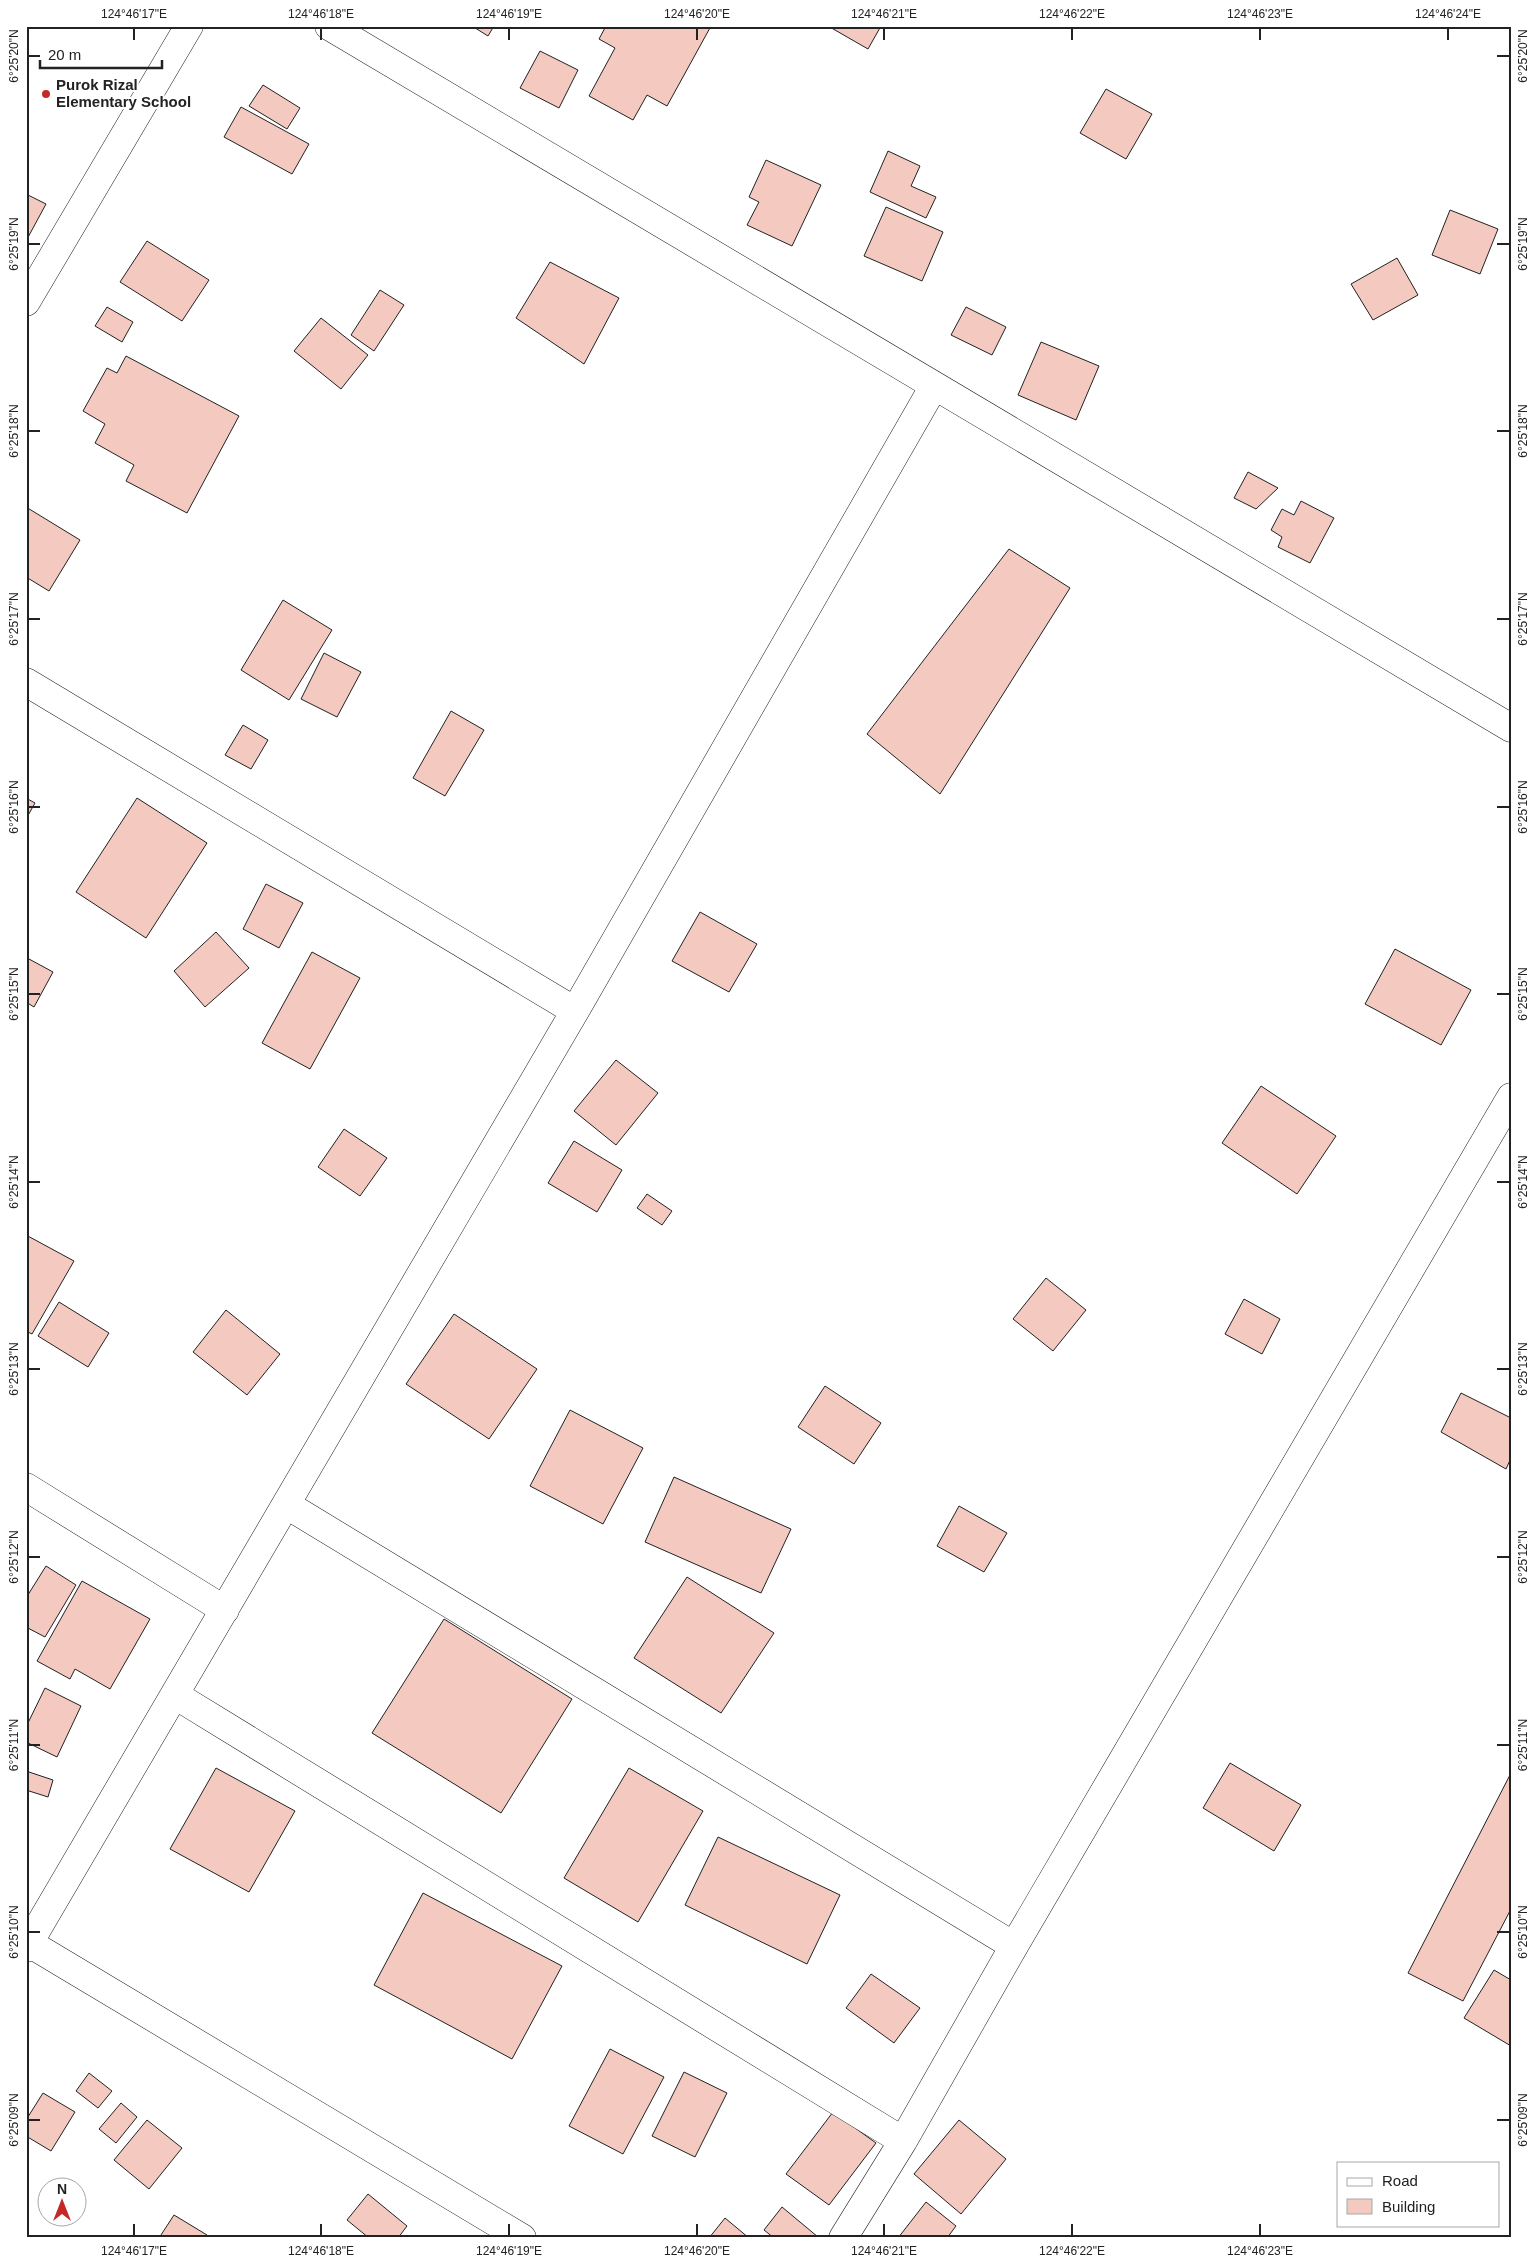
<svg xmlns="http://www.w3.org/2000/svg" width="1537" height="2264" viewBox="0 0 1537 2264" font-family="Helvetica,sans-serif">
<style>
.building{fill:#f3c9c0;stroke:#222}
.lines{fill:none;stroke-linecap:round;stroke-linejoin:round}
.minor-casing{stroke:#222;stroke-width:29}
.minor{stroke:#fff;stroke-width:28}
.ticks{fill:none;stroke:#222;stroke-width:2}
.poi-dot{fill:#c62828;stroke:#fff;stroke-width:2}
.labels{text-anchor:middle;stroke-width:4;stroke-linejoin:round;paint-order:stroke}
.poi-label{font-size:15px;font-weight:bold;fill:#222;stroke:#fff;text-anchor:start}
.neatline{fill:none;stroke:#222;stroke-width:2}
.ticks-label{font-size:12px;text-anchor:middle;fill:#222}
</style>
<rect width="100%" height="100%" fill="#fff"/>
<path class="building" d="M472,26H494L488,36Z
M606,26H711L667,106L647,95L633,120L589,96L615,48L599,39Z
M828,26H881L868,49Z
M540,51L578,70L559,108L520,88Z
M263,85L300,108L287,129L249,106Z
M1106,89L1152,114L1126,159L1080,133Z
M241,107L309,144L292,174L224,137Z
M888,151L920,166L911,186L936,197L926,218L870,192Z
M766,160L821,185L792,246L747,225L759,202L749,197Z
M26,194L46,204L26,241Z
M886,207L943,232L922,281L864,256Z
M1450,210L1498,229L1480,274L1432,255Z
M147,241L209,280L182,321L120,282Z
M1397,258L1418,295L1373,320L1351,284Z
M550,262L619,298L584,364L516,318Z
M380,290L404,305L374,351L351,335Z
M107,307L133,322L122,342L95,326Z
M966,307L1006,327L992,355L951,335Z
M321,318L368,355L341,389L294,351Z
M1041,342L1099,366L1076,420L1018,395Z
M126,356L239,416L187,513L126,481L134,465L95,443L105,424L83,411L107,368L117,373Z
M1248,472L1278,488L1256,509L1234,498Z
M1301,501L1334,518L1310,563L1278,547L1282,537L1271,530L1282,509L1294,515Z
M26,507L80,540L49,591L26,577Z
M1009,549L1070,588L940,794L867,734Z
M283,600L332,630L289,700L241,670Z
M324,653L361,672L337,717L301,699Z
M451,711L484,730L445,796L413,778Z
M243,725L268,740L251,769L225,755Z
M26,798L35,803L26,819Z
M137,798L207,843L146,938L76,892Z
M266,884L303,903L279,948L243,929Z
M700,912L757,944L729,992L672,961Z
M216,932L249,968L205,1007L174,971Z
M1395,949L1471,990L1441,1045L1365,1004Z
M312,952L360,978L310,1069L262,1043Z
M29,959L53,972L34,1007L26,1002V964Z
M616,1060L658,1093L616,1145L574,1111Z
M1261,1086L1336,1136L1297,1194L1222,1143Z
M344,1129L387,1158L360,1196L318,1167Z
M574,1141L622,1170L597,1212L548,1183Z
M647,1194L672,1211L662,1225L637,1208Z
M26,1235L74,1261L32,1334L26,1331Z
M1046,1278L1086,1310L1053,1351L1013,1319Z
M1244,1299L1280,1319L1262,1354L1225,1334Z
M59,1302L109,1333L88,1367L38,1336Z
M226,1310L280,1354L247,1395L193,1352Z
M454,1314L537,1369L489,1439L406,1384Z
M825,1386L881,1423L854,1464L798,1427Z
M1461,1393L1511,1418V1458L1506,1469L1441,1432Z
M570,1410L643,1448L603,1524L530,1486Z
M674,1477L791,1529L761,1593L645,1542Z
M959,1506L1007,1533L984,1572L937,1546Z
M46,1566L76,1585L45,1637L26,1627V1598Z
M687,1577L774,1633L721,1713L634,1658Z
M82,1581L150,1619L110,1689L75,1669L70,1679L37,1661Z
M444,1619L572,1699L501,1813L372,1733Z
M45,1688L81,1706L57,1757L26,1742V1727Z
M1230,1763L1301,1805L1274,1851L1203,1808Z
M216,1768L295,1811L249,1892L170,1849Z
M629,1768L703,1811L638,1922L564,1878Z
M26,1771L53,1780L48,1797L26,1790Z
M1511,1773V1909L1463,2001L1408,1973Z
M718,1837L840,1895L807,1964L685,1905Z
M423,1893L562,1966L512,2059L374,1985Z
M1494,1970L1511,1980V2046L1464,2018Z
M871,1974L920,2008L894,2043L846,2008Z
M610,2049L664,2077L623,2154L569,2126Z
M684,2072L727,2093L695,2157L652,2136Z
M89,2073L112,2091L98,2108L76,2091Z
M43,2093L75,2112L51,2151L26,2136V2120Z
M121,2103L137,2117L116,2143L99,2129Z
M833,2112L876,2143L829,2205L786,2174Z
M147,2120L182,2148L149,2189L114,2160Z
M959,2120L1006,2159L961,2214L914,2174Z
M368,2194L407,2226L398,2238H369L347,2220Z
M926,2202L956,2226L947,2238H898Z
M782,2207L818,2237V2238H774L764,2230Z
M174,2215L207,2235L205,2238H159Z
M725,2218L749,2238H709Z"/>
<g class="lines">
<defs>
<path id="minor" d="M329,26L1511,728
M26,302L189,26
M26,682L575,1011
M26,1487L225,1610
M287,1505L1014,1946
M175,1695L903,2141
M29,1943L522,2238
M26,1948L575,1011L934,386
M843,2238L903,2141L1014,1946L1511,1097"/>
</defs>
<use href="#minor" class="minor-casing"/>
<use href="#minor" class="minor"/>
</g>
<path class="ticks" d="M134,28V40M321,28V40M509,28V40M697,28V40M884,28V40M1072,28V40M1260,28V40M1448,28V40M28,56H40M1497,56H1510M28,244H40M1497,244H1510M28,431H40M1497,431H1510M28,619H40M1497,619H1510M28,807H40M1497,807H1510M28,994H40M1497,994H1510M28,1182H40M1497,1182H1510M28,1369H40M1497,1369H1510M28,1557H40M1497,1557H1510M28,1745H40M1497,1745H1510M28,1932H40M1497,1932H1510M28,2120H40M1497,2120H1510M134,2224V2236M321,2224V2236M509,2224V2236M697,2224V2236M884,2224V2236M1072,2224V2236M1260,2224V2236"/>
<circle class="poi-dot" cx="46" cy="94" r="5"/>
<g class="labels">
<g class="poi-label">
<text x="56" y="90">Purok Rizal<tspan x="56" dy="17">Elementary School</tspan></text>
</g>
</g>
<rect width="1537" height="2264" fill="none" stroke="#ffffff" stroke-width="55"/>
<rect x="1337" y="2162" width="162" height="65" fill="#ffffff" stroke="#a7a7a7"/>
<rect x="1347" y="2178" width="25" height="8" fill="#ffffff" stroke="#a7a7a7"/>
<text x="1382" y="2186" font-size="15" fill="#222222">Road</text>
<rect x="1347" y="2199" width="25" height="15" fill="#f3c9c0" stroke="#a7a7a7"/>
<text x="1382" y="2212" font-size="15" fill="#222222">Building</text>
<g transform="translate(62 2202)"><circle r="24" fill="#ffffff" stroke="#a7a7a7"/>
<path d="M0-4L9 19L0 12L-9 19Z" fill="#c62828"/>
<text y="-8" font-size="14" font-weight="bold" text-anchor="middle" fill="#222222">N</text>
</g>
<path d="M40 60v8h122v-8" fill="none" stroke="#222222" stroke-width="2.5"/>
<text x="48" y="60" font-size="15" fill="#222222" stroke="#ffffff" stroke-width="4" paint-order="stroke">20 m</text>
<rect x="28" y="28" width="1482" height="2208" class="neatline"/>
<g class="ticks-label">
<text x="134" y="18">124°46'17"E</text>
<text x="321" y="18">124°46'18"E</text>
<text x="509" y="18">124°46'19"E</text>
<text x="697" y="18">124°46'20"E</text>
<text x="884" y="18">124°46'21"E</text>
<text x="1072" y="18">124°46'22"E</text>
<text x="1260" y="18">124°46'23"E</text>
<text x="1448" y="18">124°46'24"E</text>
<text transform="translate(14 56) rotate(-90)" y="4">6°25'20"N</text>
<text transform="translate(1523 56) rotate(-90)" y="4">6°25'20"N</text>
<text transform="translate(14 244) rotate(-90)" y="4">6°25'19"N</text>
<text transform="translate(1523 244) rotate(-90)" y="4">6°25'19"N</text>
<text transform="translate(14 431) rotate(-90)" y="4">6°25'18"N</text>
<text transform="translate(1523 431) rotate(-90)" y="4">6°25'18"N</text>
<text transform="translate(14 619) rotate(-90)" y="4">6°25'17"N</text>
<text transform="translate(1523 619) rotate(-90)" y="4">6°25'17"N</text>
<text transform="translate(14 807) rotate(-90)" y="4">6°25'16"N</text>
<text transform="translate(1523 807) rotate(-90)" y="4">6°25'16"N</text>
<text transform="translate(14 994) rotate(-90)" y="4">6°25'15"N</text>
<text transform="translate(1523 994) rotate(-90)" y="4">6°25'15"N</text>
<text transform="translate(14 1182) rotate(-90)" y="4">6°25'14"N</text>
<text transform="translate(1523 1182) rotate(-90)" y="4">6°25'14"N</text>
<text transform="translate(14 1369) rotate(-90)" y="4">6°25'13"N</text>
<text transform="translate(1523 1369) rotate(-90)" y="4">6°25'13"N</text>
<text transform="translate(14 1557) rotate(-90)" y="4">6°25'12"N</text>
<text transform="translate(1523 1557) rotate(-90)" y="4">6°25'12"N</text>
<text transform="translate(14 1745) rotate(-90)" y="4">6°25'11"N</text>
<text transform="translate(1523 1745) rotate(-90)" y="4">6°25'11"N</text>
<text transform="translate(14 1932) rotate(-90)" y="4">6°25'10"N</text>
<text transform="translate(1523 1932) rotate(-90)" y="4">6°25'10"N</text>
<text transform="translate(14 2120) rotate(-90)" y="4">6°25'09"N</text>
<text transform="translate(1523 2120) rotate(-90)" y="4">6°25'09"N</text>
<text x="134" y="2255">124°46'17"E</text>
<text x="321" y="2255">124°46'18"E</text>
<text x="509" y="2255">124°46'19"E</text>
<text x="697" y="2255">124°46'20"E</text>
<text x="884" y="2255">124°46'21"E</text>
<text x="1072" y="2255">124°46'22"E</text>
<text x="1260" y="2255">124°46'23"E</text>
</g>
</svg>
